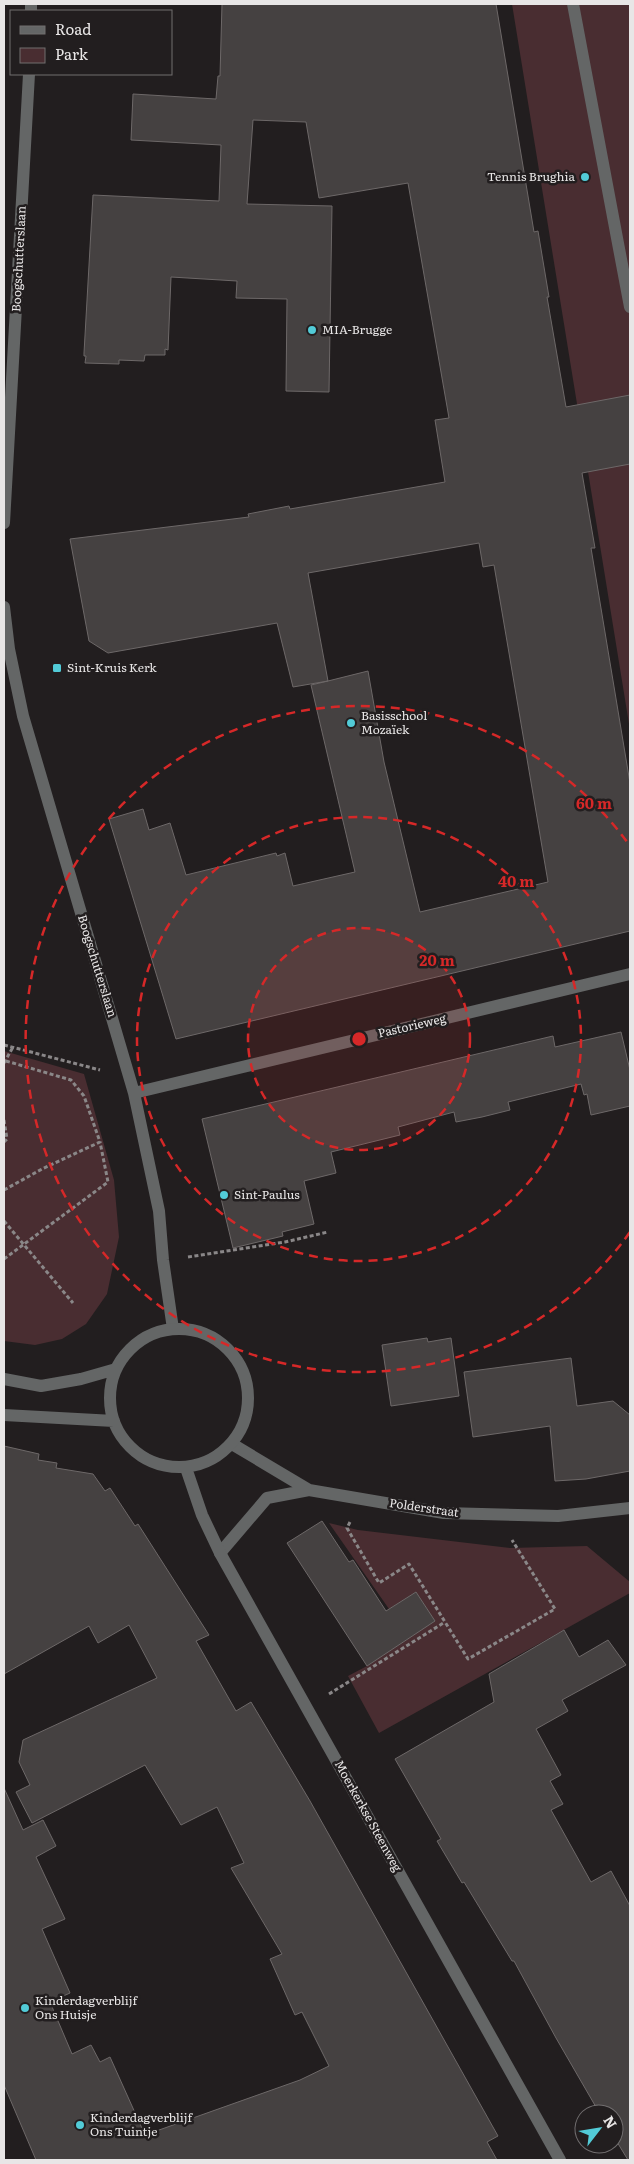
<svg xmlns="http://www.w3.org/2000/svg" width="634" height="2164" viewBox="0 0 634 2164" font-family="Literata,serif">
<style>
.green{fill:#492d31}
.building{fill:#454141;stroke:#6d6868;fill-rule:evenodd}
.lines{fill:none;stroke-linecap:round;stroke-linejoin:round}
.path{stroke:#8a8788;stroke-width:3;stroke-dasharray:4 2.5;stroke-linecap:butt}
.service{stroke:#646666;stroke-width:12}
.minor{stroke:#646666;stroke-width:12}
.tertiary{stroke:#646666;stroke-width:12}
.ring{fill:none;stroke:#d62828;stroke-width:2.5;stroke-dasharray:9 6}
.poi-dot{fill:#52cbd7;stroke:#221e1f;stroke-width:2}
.labels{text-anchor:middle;stroke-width:5;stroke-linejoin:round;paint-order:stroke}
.poi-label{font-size:12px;fill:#e8e6e6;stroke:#221e1f;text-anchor:start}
.street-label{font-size:12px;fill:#e8e6e6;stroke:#221e1f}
.centre{fill:#d62828;stroke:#221e1f;stroke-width:2.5}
.ring-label{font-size:15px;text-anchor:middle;font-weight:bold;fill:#d62828;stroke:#221e1f;stroke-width:5;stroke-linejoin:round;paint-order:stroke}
</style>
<rect width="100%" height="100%" fill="#221e1f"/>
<path class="green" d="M512,4H630V730Z
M4,1051L84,1074L114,1180L119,1237L107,1294L86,1324L62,1339L35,1345L4,1341Z
M329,1523L358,1530L510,1548L587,1546L630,1582V1593L379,1733L348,1676L367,1666L435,1621L416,1592L389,1609Z"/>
<path class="building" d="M222,4H496L534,232L538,231L549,297H547L566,407L630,395V464L582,473L595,548H591L630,783V931L176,1039L109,819L143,809L149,830L170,823L186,875L276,853L277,856L285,853L293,886L355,872L311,685L328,681L293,687L277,623L108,653L89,641L70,539L249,517L248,514L289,506L290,509L445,482L435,420L449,418L408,183L319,198L306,122L253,120L247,204L332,206L329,392L286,391L287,299L236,298L237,281L171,277L168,350L165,349V355H145L144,361L119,360V364L85,363L86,356H84V353L93,195L219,201L221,145L131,140L133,94L216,99L218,76H220ZM479,543L483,567L494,565L548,882L420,912L384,762L368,671L328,681L308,573Z
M621,1032L630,1070V1106L591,1115L587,1094L584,1095L581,1084L508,1102L510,1110L482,1117L456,1122L454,1112L398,1127L400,1135L331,1152L336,1173L304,1181L314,1224L282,1232L283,1236L233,1248L202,1119L553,1036L555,1047Z
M427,1338L428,1342L451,1338L459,1396L391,1406L382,1345Z
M571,1358L577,1406L613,1401L630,1415V1471L586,1479L555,1481L550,1426L473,1437L464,1372Z
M4,1446L39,1454L38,1460L57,1463L56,1468L93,1474L105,1491L110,1488L135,1526L138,1524L209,1635L196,1641L236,1711L251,1702L310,1801L498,2136L487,2142L497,2160H36L4,2085V1788L23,1830L43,1820L56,1846L36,1857L65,1919L42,1929L70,1993L50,2002L72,2054L91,2045L100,2062L110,2057L145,2135L300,2080L329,2066L302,2012L295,2015L270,1959L282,1954L231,1868L244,1863L217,1807L181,1825L145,1765L32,1823L16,1792L30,1785L19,1762L23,1740L157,1678L129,1625L98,1643L89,1626L4,1674Z
M322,1521L349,1562L353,1560L386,1611L416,1592L435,1621L367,1666L287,1543Z
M564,1630L579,1657L608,1640L626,1665L562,1700L568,1711L536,1729L561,1775L550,1781L563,1804L551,1810L591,1882L611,1871L630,1906V2160H628L614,2137V2114H600L556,2038L514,1961H512L464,1882L462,1883L437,1841L441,1839L395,1759L494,1702L489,1674Z"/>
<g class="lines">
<path class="path" d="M4,1045L100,1070
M4,1063L13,1047
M4,1120L7,1139L4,1142
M4,1190L42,1169L100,1142L84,1096L71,1080L6,1061
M4,1221L73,1303
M188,1257L285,1242L328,1232
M4,1259L108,1182L100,1142
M350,1522L347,1528L379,1583L409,1564L468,1659L555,1609L512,1540
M329,1694L445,1622"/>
<path class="service" d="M573,4L630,307"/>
<path class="minor" d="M31,4V11
M4,523L29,74
M4,607L9,649L23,716L134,1093L159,1211L163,1260L173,1329
M134,1093L630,974
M232,1444L309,1490L444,1513L558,1516L630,1508
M220,1553L267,1498L309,1490"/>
<path class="tertiary" d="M110 1398a69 69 0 1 1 138 0a69 69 0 1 1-138 0Z
M4,1379L41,1386L81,1379L116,1369
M4,1415L114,1421
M186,1468L202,1515L220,1553L560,2160"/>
</g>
<circle cx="359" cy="1039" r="111" fill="#d62828" fill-opacity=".12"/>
<g class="ring">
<circle cx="359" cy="1039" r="111"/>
<circle cx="359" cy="1039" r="222"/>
<path d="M630 1232A333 333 0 1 1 630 846"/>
</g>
<g class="poi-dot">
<circle cx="585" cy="177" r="5"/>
<circle cx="312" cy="330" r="5"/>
<rect x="52" y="663" width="10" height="10" rx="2.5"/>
<circle cx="351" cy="723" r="5"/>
<circle cx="224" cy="1195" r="5"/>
<circle cx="25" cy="2008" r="5"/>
<circle cx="80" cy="2125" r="5"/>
</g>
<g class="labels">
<g class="poi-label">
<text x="575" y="181" text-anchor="end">Tennis Brughia</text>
<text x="322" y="334">MIA-Brugge</text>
<text x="67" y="672">Sint-Kruis Kerk</text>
<text x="361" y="720">Basisschool<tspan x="361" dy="14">Mozaïek</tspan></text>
<text x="234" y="1199">Sint-Paulus</text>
<text x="35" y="2005">Kinderdagverblijf<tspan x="35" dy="14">Ons Huisje</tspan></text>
<text x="90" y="2122">Kinderdagverblijf<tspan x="90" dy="14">Ons Tuintje</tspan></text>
</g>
<g class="street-label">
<text transform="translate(19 259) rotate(-87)" y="4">Boogschutterslaan</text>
<text transform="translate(97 966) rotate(73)" y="4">Boogschutterslaan</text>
<text transform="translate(412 1026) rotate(-13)" y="4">Pastorieweg</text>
<text transform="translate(424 1508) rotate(8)" y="4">Polderstraat</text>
<text transform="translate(368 1816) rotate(61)" y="4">Moerkerkse Steenweg</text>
</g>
</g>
<circle cx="359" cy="1039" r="8" class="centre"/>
<g class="ring-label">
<text x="594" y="809">60 m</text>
<text x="516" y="887">40 m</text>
<text x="437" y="966">20 m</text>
</g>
<rect width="634" height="2164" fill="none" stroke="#e8e6e6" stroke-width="10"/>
<rect x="10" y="10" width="162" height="65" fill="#221e1f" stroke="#716e6f"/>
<rect x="20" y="26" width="25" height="8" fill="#646666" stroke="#716e6f"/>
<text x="55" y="35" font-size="15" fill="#e8e6e6">Road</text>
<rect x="20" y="48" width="25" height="15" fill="#492d31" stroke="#716e6f"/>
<text x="55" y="60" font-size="15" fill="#e8e6e6">Park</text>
<g transform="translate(599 2129) rotate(59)"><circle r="24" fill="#221e1f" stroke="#716e6f"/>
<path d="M0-4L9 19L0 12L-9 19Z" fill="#52cbd7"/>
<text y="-8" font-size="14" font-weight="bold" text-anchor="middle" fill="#e8e6e6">N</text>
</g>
</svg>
